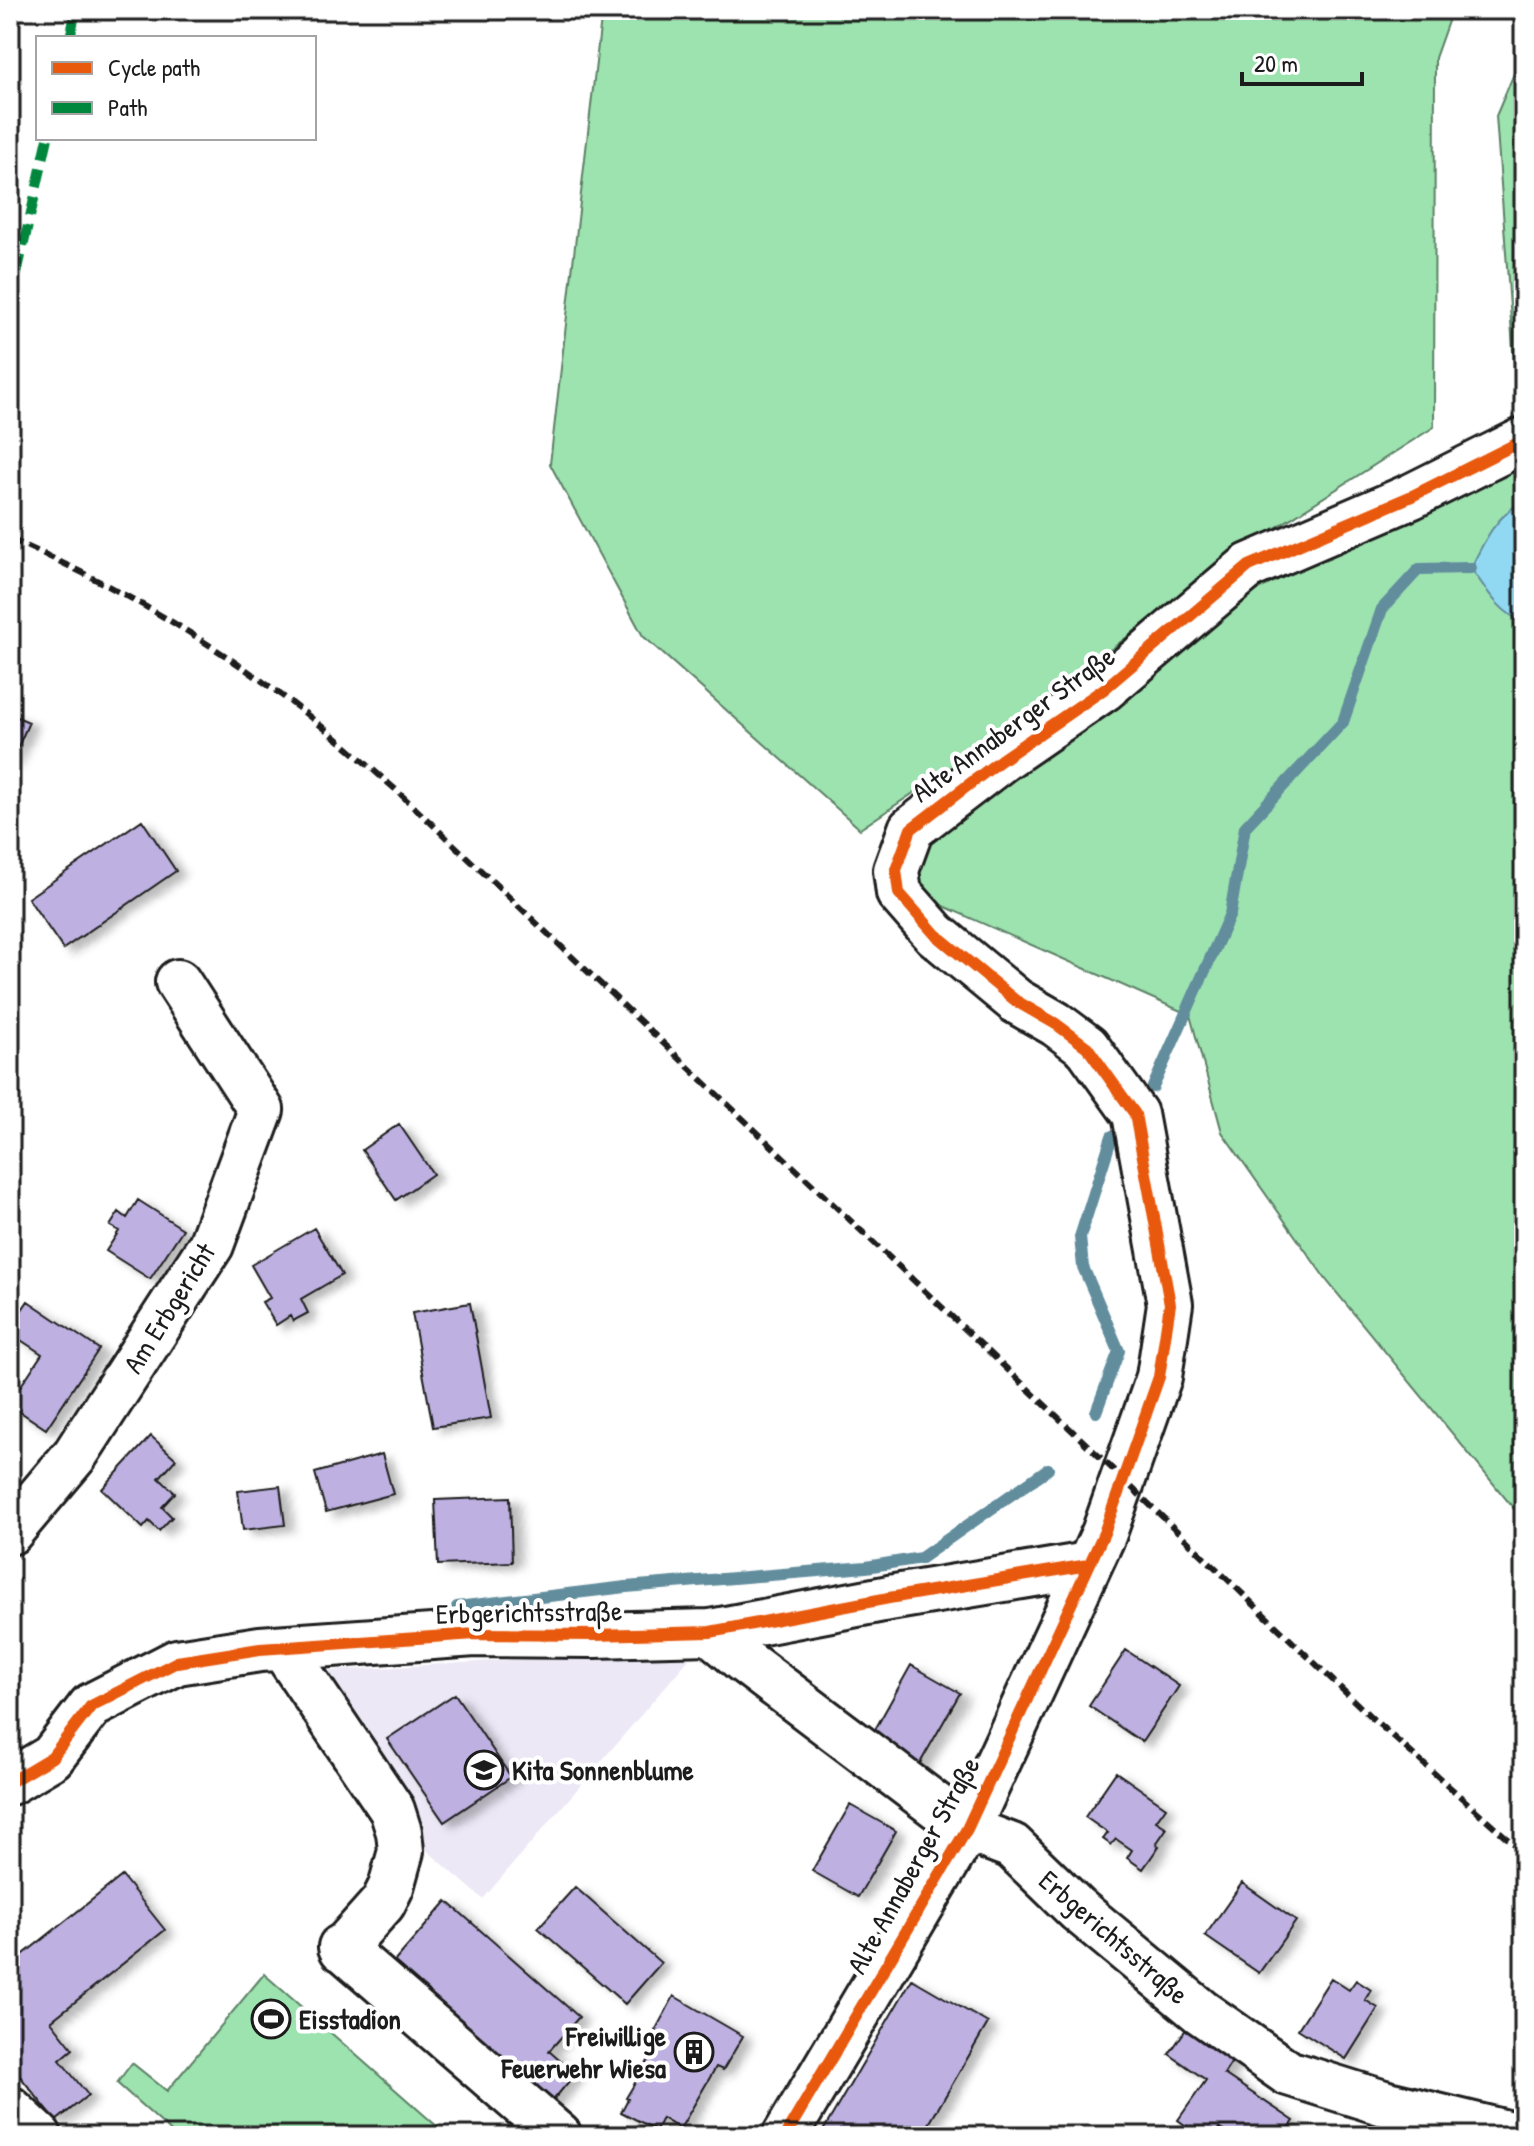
<svg xmlns="http://www.w3.org/2000/svg" width="1534" height="2146" viewBox="0 0 1534 2146" font-family="'Patrick Hand',sans-serif">
<style>
.built{fill:#ece8f6}
.green{fill:#9de3af;stroke:#5c8066;stroke-width:2}
.water{fill:#91d9f3;stroke:#628d9d;stroke-width:2}
.lines{fill:none;stroke-linecap:round;stroke-linejoin:round}
.stream{stroke:#628d9d;stroke-width:12}
.building{fill:#beb1e2;stroke:#1c1c1c;stroke-width:2;filter:url(#shadow)}
.minor-casing{stroke:#1c1c1c;stroke-width:50}
.minor{stroke:#fff;stroke-width:44}
.rail{stroke:#1c1c1c;stroke-width:6;stroke-dasharray:12 6;stroke-linecap:butt}
.quiet{stroke:#00873e;stroke-width:10;stroke-dasharray:20 10;stroke-linecap:butt}
.cycleway-casing{stroke:#fff;stroke-width:17}
.cycleway{stroke:#e8590c;stroke-width:12}
.labels{text-anchor:middle;stroke-width:8;stroke-linejoin:round;paint-order:stroke}
.street-label{font-size:28px;fill:#1c1c1c;stroke:#fff}
.poi-label{font-size:28px;font-weight:bold;fill:#1c1c1c;stroke:#fff;text-anchor:start}
</style>
<defs>
<filter id="shadow"><feDropShadow dx="9" dy="5" stdDeviation="4" flood-color="#0004"/></filter>
</defs>
<rect width="100%" height="100%" fill="#fff"/>
<filter id="ink" filterUnits="userSpaceOnUse"><feTurbulence type="fractalNoise" baseFrequency=".0125" numOctaves="2"/><feDisplacementMap in="SourceGraphic" scale="16" xChannelSelector="R" yChannelSelector="G"/><feConvolveMatrix kernelMatrix="1 2 1 2 8 2 1 2 1" color-interpolation-filters="sRGB"/></filter>
<g filter="url(#ink)">
<path class="built" d="M674,1650L689,1659L483,1899L423,1847L325,1693L329,1671Z"/>
<path class="green" d="M602,10H1452L1435,58L1434,427L1230,557L1007,730L860,829L643,636L550,464Z
M1524,50V372L1515,376L1496,116Z
M1524,456V501L1516,505L1517,620L1524,622V1521L1327,1281L1222,1132L1190,1015L907,890L921,835L1236,601Z
M264,1974L448,2136H176L117,2083L132,2063L167,2091Z"/>
<path class="water" d="M1524,501V622C1499,613 1486,589 1471,568C1484,541 1496,515 1524,501Z"/>
<g class="lines">
<path class="stream" d="M1153,1087L1230,914L1245,827L1343,722L1382,609L1419,569L1471,568
M1096,1412L1119,1351L1083,1267L1080,1237L1112,1136
M457,1607L626,1587L866,1567L921,1558L1048,1469"/>
</g>
<path class="building" d="M10,714L29,722L10,765Z
M142,820L176,871L63,949L28,898Z
M399,1124L433,1174L396,1200L362,1150Z
M138,1200L183,1229L150,1279L106,1251L119,1231L110,1226L119,1212L127,1218Z
M314,1228L342,1275L301,1299L308,1313L293,1321L290,1316L276,1325L262,1302L270,1298L251,1265Z
M28,1301L99,1349L46,1429L10,1405V1402L42,1354L10,1333V1327Z
M470,1303L491,1418L433,1427L412,1313Z
M151,1436L176,1459L159,1478L175,1493L162,1507L172,1517L159,1531L149,1521L143,1528L102,1489Z
M382,1454L393,1494L326,1512L315,1473Z
M280,1486L285,1525L243,1530L238,1491Z
M510,1497L512,1562L438,1565L435,1500Z
M1126,1650L1179,1686L1142,1742L1089,1706Z
M911,1665L960,1693L915,1772L867,1744Z
M455,1694L511,1777L444,1822L387,1739Z
M1116,1772L1166,1807L1156,1821L1167,1828L1156,1844L1159,1846L1143,1869L1127,1858L1132,1850L1116,1839L1111,1845L1103,1839L1108,1833L1085,1817Z
M850,1805L896,1831L858,1897L812,1871Z
M122,1876L165,1930L51,2021L73,2049L60,2060L88,2095L56,2121L10,2064V1965Z
M1242,1883L1296,1921L1259,1973L1205,1936Z
M575,1887L661,1963L625,2004L538,1928Z
M447,1901L579,2017L549,2051L575,2074L550,2104L387,1970Z
M1331,1978L1349,1990L1356,1980L1371,1990L1365,2000L1378,2008L1346,2059L1298,2029Z
M912,1979L988,2023L922,2136H820Z
M674,1996L743,2036L723,2070L716,2067L680,2129L662,2118L656,2130L621,2112L628,2099L626,2098L663,2036L655,2031Z
M1189,2025L1235,2057L1224,2074L1294,2121L1283,2136H1230L1219,2128L1214,2136H1200L1178,2120L1206,2080L1169,2054Z"/>
<g class="lines">
<defs>
<path id="minor" d="M10,1532L75,1455L211,1245L261,1110L178,982
M710,1632L743,1660L967,1829L1012,1846L1078,1910L1201,2012L1288,2073L1384,2103L1519,2136
M283,1648L392,1810L399,1832L401,1851L391,1887L383,1903L342,1949
M10,1782L52,1757L91,1706L177,1662L260,1649L475,1634L594,1635L710,1632L889,1598L1088,1565
M341,1947L559,2136
M10,2109L39,2136
M785,2136L967,1829L1104,1533L1159,1377L1170,1304L1135,1114L1087,1047L1056,1024L1016,1001L935,934L899,893L896,870L911,829L1001,760L1104,689L1249,566L1412,496L1524,440"/>
</defs>
<use href="#minor" class="minor-casing"/>
<use href="#minor" class="minor"/>
<path class="rail" d="M10,539C123,588 229,651 325,729C349,748 372,769 395,789L1101,1458L1373,1719L1524,1853"/>
<path class="quiet" d="M70,38L76,10
M10,304L48,138"/>
<defs>
<path id="cycleway" d="M10,1782L52,1757L91,1706L177,1662L260,1649L475,1634L594,1635L710,1632L889,1598L1088,1565
M785,2136L967,1829L1104,1533L1159,1377L1170,1304L1135,1114L1087,1047L1056,1024L1016,1001L935,934L899,893L896,870L911,829L1001,760L1104,689L1249,566L1412,496L1524,440"/>
</defs>
<use href="#cycleway" class="cycleway-casing"/>
<use href="#cycleway" class="cycleway"/>
</g>
</g>
<defs>
<symbol id="school-ring" viewBox="-11 -11 22 22"><circle r="9.5" fill="#fff" stroke="#1c1c1c" stroke-width="1.5"/><path d="M0-5L7-2L0 1L-7-2ZM-4 1L0 2.5L4 1V4Q0 6-4 4Z" fill="#1c1c1c"/></symbol>
<symbol id="stadium-ring" viewBox="-11 -11 22 22"><circle r="9.5" fill="#fff" stroke="#1c1c1c" stroke-width="1.5"/><path d="M0-5a6.5 5 0 1 0 0 10a6.5 5 0 1 0 0-10ZM-3.5-1.8h7v3.6h-7Z" fill="#1c1c1c"/></symbol>
<symbol id="building-ring" viewBox="-11 -11 22 22"><circle r="9.5" fill="#fff" stroke="#1c1c1c" stroke-width="1.5"/><path d="M-4-6H4V6H1V3H-1V6H-4ZM-2.5-4.3h1.7v1.8h-1.7ZM.8-4.3h1.7v1.8H.8ZM-2.5-1h1.7V.8h-1.7ZM.8-1h1.7V.8H.8Z" fill="#1c1c1c"/></symbol>
</defs>
<g fill-rule="evenodd">
<use href="#school-ring" x="462" y="1748" width="44" height="44"/>
<use href="#stadium-ring" x="249" y="1997" width="44" height="44"/>
<use href="#building-ring" x="672" y="2030" width="44" height="44"/>
</g>
<g class="labels">
<g class="street-label">
<text transform="translate(1013 724) rotate(-36)" y="10">Alte Annaberger Straße</text>
<text transform="translate(169 1308) rotate(-58)" y="10">Am Erbgericht</text>
<text transform="translate(529 1612) rotate(-1)" y="10">Erbgerichtsstraße</text>
<text transform="translate(913 1865) rotate(-61)" y="10">Alte Annaberger Straße</text>
<text transform="translate(1114 1937) rotate(41)" y="10">Erbgerichtsstraße</text>
</g>
<g class="poi-label">
<text x="512" y="1780">Kita Sonnenblume</text>
<text x="299" y="2029">Eisstadion</text>
<text x="666" y="2046" text-anchor="end">Freiwillige<tspan x="666" dy="32">Feuerwehr Wiesa</tspan></text>
</g>
</g>
<rect width="1534" height="2146" fill="none" stroke="#fff" stroke-width="40"/>
<rect x="20" y="20" width="1494" height="2106" fill="none" stroke="#1c1c1c" stroke-width="3" filter="url(#ink)"/>
<rect x="36" y="36" width="280" height="104" fill="#ffffff" stroke="#a4a4a4" stroke-width="2"/>
<rect x="52" y="62" width="40" height="12" fill="#e8590c" stroke="#a4a4a4" stroke-width="2"/>
<text x="108" y="76" font-size="24" fill="#1c1c1c">Cycle path</text>
<rect x="52" y="102" width="40" height="12" fill="#00873e" stroke="#a4a4a4" stroke-width="2"/>
<text x="108" y="116" font-size="24" fill="#1c1c1c">Path</text>
<path d="M1242 72v12h120v-12" fill="none" stroke="#1c1c1c" stroke-width="4"/>
<text x="1254" y="72" font-size="24" fill="#1c1c1c" stroke="#ffffff" stroke-width="6" paint-order="stroke">20 m</text>
</svg>
